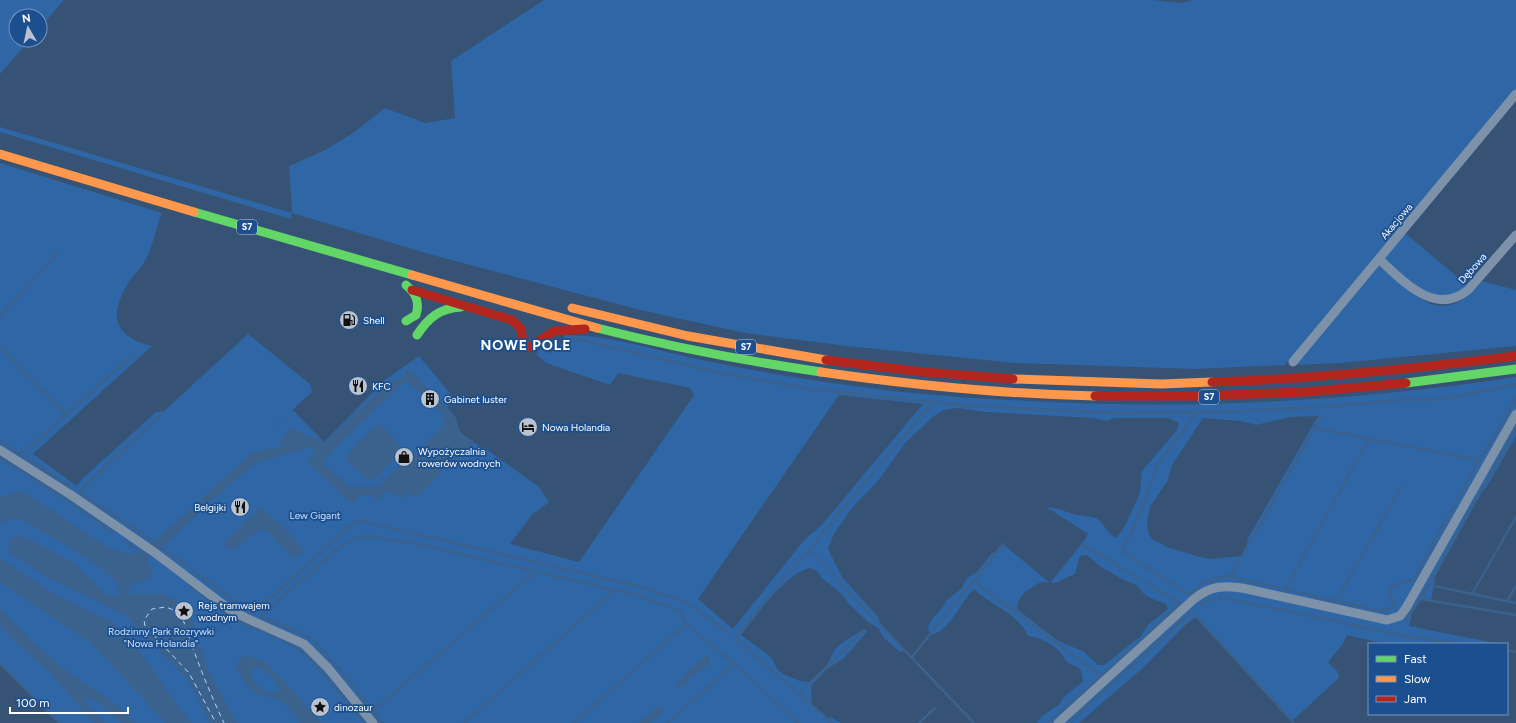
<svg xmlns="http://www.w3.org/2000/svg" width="1516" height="723" viewBox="0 0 1516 723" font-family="Figtree,sans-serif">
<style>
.green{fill:#2f66a5;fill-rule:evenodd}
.water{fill:#3b618d;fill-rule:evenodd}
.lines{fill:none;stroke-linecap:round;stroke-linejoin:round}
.stream{stroke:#3b618d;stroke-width:2.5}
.ferry{stroke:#b5d3f5;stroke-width:1;stroke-dasharray:5 4;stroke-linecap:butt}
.street{stroke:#7d92a8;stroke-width:9}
.fast{stroke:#63d668;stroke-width:9}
.slow{stroke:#ff974d;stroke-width:9}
.jam{stroke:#b3261e;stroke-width:9}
.labels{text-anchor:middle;stroke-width:3.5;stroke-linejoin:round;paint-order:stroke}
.shield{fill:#1b4f8f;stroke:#bbcadd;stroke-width:1}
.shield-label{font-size:9px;font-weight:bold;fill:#fff}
.street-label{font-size:10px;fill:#fff;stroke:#1b4f8f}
.poi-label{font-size:10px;fill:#fff;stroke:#1b4f8f;text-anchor:start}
.park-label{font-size:10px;fill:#cfe3fa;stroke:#1b4f8f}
.district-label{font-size:14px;font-weight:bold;letter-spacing:1px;fill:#fff;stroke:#1b4f8f}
</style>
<rect width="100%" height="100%" fill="#365274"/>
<path class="green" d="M0,0H64L40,28V16H16V40H30L0,74Z
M544,0H1154L1182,3L1193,0H1516V89L1285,365L1195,369L1015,363L847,346L745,333L640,310L436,256L292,213L291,219L0,132V127L292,213L289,166L325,150L353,133L385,108L425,123L455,118L451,61Z
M0,163L162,213C156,228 153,245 146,259C142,268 134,274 129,282C109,314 112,336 152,346L33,454L77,486L82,479L156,412L164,411L248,334L310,384L312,392L264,436L293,410L324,442L385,380L419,356L455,399L447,407L455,416L460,432L482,448L483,447L539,487L549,502L532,515L510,544L579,562L694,395L690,388L618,373L610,385L546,363L536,354L540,349L550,353L560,346L565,335C613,335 660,352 707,361C768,374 830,383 892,391C938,396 985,399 1031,401C1193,410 1355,401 1516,377V436L1486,488L1480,493L1436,573L1431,601L1421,599L1413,610L1409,626L1500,644H1385L1347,635L1343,644L1328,662L1338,672L1339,678L1292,721L1196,617L1184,626L1144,667L1079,723H1037L1042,716L1060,704L1063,698L1083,681C1081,661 1076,670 1066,661C1064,659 1063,655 1061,653C1053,644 1040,637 1028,636C1015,610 992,607 974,589C960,602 950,632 930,635L928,627L932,619L942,608L947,600L962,588L967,578L977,572L992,553H996L1003,544L1050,583L1084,541L1088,534L1046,507C1056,506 1067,513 1077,515C1083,516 1090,516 1096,518C1105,523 1106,533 1116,538L1124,528L1140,493L1142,471L1177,430L1179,423L1168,418H1115L1107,421L1092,418L986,412L957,408L944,410L934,416L906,442L877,482L851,509L834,534L828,549L842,577L879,618L880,625L904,650L900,652L884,638L878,628L868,622L848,603L842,594L822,578L817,571L809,568C783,576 758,614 741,635L771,657L778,670L785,675L800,681L809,682L827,665L835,649L845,641L864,629L867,632L844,658L827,669L811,686L812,706L828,720L831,717L841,723H59L0,664ZM839,395L923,404L821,526L805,539L733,629L698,599ZM1318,416L1247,540L1248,546L1242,556L1213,559L1200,557L1167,547L1152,539L1148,532L1147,522L1150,507L1168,480L1172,465L1203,418L1241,421L1256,425L1290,417ZM1087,555L1101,567L1122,579L1138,586C1144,598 1154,599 1166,604L1168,609L1148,625L1141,636L1104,665H1098L1083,651L1058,641L1017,609L1018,601L1025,592L1041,582L1055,583L1075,574L1080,556Z
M1405,233L1467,285C1460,295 1442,299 1430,295C1420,291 1393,267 1384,258Z
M1379,264C1416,295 1441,331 1482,281L1516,290V346L1341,363L1296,365Z"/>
<path class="water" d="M408,370H411L455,417L460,432L475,444L446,467L416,498L407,492L403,499L387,491L378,500L374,499L373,495L360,496L352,504L317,472L308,462L316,452L312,447L259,462L253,465L213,499L162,548L154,552L148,560V564L152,568L151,576L140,583L129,585V594H164L178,602L191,619L210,674L237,723H210L188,679L139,632L128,616L47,577L8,552L10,539L18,535L24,537L71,561L106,594L114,597L119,594L118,584C93,557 52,538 20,519H10L0,524V497L19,491L29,495L107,547C118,552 128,555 141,553L253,452L280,447L282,436L292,428L309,437L318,438L324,443L389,382L403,377ZM405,381L410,384L443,414V426L424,444L426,446L404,466L402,464L385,480L380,474L401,451V446L380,424L370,431L347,455L348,463L361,473L364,478L371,480L379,476L384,481L378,486L350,487L324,464L325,460L333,450Z
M261,507L273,520L275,518L304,550L294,559L266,530L258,531L232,551L223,543Z
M0,558L54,594L114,623L134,644L191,723H166L90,642L0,582Z
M0,609C21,629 41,650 63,668C87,687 115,699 135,723H121L100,703L90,698L86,700V704L104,723H94L51,674L14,641L0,625Z
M243,655L264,661L300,697L321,723H299V720L282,701L255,693L245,683L235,666ZM256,667C266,669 281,682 278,694C263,692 251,686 251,670Z
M706,655L710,658V664L691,677L683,687H677L676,684L689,670Z
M660,705L664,711L651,723H638Z"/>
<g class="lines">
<path class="stream" d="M0,317L58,252
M573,338L715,372L809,389L971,406L1116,413L1226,412L1322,407L1410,399C1433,404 1491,389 1516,384
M0,347L66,414
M1196,413L1158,465L1134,527L1122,551L1189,595L1206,581L1227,576L1380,611L1395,607L1389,593L1390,589L1394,585L1414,579L1479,460L1501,426L1516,398
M1314,428L1479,460
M0,441L69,486
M21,455L132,355
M0,457L67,500L112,532
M124,541L141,553
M153,541L80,493L89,482L162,414
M162,548L187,566
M810,551L974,723
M192,570L251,613L255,612L352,524L361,521L641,587L686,602L726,631
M1230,577L1321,417
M974,581L1101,676
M190,585C206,598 222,613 241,622C264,632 288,639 307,656L366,723
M1429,585L1516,603
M1285,590L1369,439
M1472,594L1516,517
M1421,599L1516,615
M1336,601L1402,486
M1507,601L1516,586
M1200,605L1208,600L1225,598L1410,637L1463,644
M1407,619L1429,585L1516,429
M1507,650L1516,652
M912,657L1003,544
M0,664L59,723
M799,694L865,630
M373,711L535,572
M382,723L348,679L313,640L301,633L260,617L339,547L359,537L369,536L412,543L637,595L670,607L680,612L686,624L739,668L798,723
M464,723L615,590
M574,723L686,624
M668,723L734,664
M832,723L735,638L785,577L810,551L824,531L933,402
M919,723L935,708
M1048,723L1140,642L1180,603L1082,544
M1069,723L1192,612L1294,723"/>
<path class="ferry" d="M182,611L181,613C193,651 207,687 224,723
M181,613L166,607L152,609L144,620L145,626L189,673L216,723"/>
<path class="street" d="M1379,259C1403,281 1435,317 1468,290L1516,235
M1293,362L1516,94
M0,450L71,495L154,552L229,609L246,618L304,644L328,668L373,723
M1058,723L1194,599C1211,585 1226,585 1247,589L1387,620L1400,616L1406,608L1516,414"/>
<path class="fast" d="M194,212L412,275
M406,285C416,293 420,302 416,315L406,321
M597,328C671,347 746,361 821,372
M417,335C428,318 440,308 461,307
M1406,383L1516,369"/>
<path class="slow" d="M0,154L194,212
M412,275L597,328
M572,308L688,336L826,360
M821,372C912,385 1003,394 1095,396
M1013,379L1161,384L1212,382"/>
<path class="jam" d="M412,290L512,320L521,329L523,342
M530,347L554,331L585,329
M826,360L923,372L1013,379
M1212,382C1315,379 1414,369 1516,356
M1095,396H1199L1305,392L1406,383"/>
</g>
<defs>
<symbol id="fuel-disc" viewBox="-11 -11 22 22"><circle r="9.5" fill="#b9c2ce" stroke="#1b4f8f"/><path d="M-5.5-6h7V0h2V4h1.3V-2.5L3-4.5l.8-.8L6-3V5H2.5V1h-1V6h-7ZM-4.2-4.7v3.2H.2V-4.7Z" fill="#111"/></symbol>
<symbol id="restaurant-disc" viewBox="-11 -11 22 22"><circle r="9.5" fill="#b9c2ce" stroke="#1b4f8f"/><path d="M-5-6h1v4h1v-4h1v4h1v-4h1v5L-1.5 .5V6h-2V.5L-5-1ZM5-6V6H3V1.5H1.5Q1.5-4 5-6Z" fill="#111"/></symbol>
<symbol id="building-disc" viewBox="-11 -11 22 22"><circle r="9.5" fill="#b9c2ce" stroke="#1b4f8f"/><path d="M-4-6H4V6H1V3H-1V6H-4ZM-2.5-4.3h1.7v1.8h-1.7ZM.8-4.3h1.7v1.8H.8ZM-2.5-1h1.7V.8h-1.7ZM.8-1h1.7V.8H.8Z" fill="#111"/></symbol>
<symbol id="hotel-disc" viewBox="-11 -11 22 22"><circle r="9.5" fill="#b9c2ce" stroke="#1b4f8f"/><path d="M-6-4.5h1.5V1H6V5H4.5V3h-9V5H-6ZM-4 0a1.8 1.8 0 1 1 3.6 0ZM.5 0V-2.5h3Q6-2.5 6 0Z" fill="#111"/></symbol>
<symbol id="shop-disc" viewBox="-11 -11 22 22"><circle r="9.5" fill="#b9c2ce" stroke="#1b4f8f"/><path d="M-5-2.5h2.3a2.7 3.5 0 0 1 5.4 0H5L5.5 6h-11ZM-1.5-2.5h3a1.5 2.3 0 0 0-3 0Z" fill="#111"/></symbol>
<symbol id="sight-disc" viewBox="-11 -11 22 22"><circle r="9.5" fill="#b9c2ce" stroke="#1b4f8f"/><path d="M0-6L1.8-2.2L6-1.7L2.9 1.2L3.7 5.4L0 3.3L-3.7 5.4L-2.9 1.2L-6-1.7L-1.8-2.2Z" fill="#111"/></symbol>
</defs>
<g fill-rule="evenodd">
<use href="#fuel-disc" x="338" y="309" width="22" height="22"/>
<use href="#restaurant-disc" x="347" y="375" width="22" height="22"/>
<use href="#building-disc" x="419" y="388" width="22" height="22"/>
<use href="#hotel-disc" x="517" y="416" width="22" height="22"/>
<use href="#shop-disc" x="393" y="446" width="22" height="22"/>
<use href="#restaurant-disc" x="229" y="496" width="22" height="22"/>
<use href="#sight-disc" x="173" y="600" width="22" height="22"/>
<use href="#sight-disc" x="309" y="696" width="22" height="22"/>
</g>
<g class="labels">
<g class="shield">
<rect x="237" y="220" width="20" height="14" rx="3"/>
<rect x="736" y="340" width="20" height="14" rx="3"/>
<rect x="1199" y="390" width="20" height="14" rx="3"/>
</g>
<g class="shield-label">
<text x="247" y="230">S7</text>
<text x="746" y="350">S7</text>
<text x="1209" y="400">S7</text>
</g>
<g class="street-label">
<text transform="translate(1396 221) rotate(-50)" y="4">Akacjowa</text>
<text transform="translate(1472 268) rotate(-48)" y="4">Dębowa</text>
</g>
<g class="poi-label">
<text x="363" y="324">Shell</text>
<text x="372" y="390">KFC</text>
<text x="444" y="403">Gabinet luster</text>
<text x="542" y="431">Nowa Holandia</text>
<text x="418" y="455">Wypożyczalnia<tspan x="418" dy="12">rowerów wodnych</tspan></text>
<text x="226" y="511" text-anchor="end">Belgijki</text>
<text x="198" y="609">Rejs tramwajem<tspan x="198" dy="12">wodnym</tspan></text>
<text x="334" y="711">dinozaur</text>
</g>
<g class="park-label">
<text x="315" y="519">Lew Gigant</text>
<text x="161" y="635">Rodzinny Park Rozrywki<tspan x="161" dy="12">"Nowa Holandia"</tspan></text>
</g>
<g class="district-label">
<text x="526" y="350">NOWE POLE</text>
</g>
</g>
<rect x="1368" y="643" width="140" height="72" fill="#1b4f8f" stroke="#7695bc"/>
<rect x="1376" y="656" width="20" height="6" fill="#63d668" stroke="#7695bc"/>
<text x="1404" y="663" font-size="12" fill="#ffffff">Fast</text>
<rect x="1376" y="676" width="20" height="6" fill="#ff974d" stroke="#7695bc"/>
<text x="1404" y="683" font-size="12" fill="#ffffff">Slow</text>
<rect x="1376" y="696" width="20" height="6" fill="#b3261e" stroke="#7695bc"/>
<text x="1404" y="703" font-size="12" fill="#ffffff">Jam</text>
<g transform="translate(28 28) rotate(351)"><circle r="19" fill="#1b4f8f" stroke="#7695bc"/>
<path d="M0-3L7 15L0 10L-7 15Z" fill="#b9c2ce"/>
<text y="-6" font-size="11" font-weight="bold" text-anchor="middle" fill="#ffffff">N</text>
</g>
<path d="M10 707v6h118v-6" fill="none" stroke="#ffffff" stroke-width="2"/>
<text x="16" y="707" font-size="12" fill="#ffffff" stroke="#1b4f8f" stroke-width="3" paint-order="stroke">100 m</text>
</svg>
